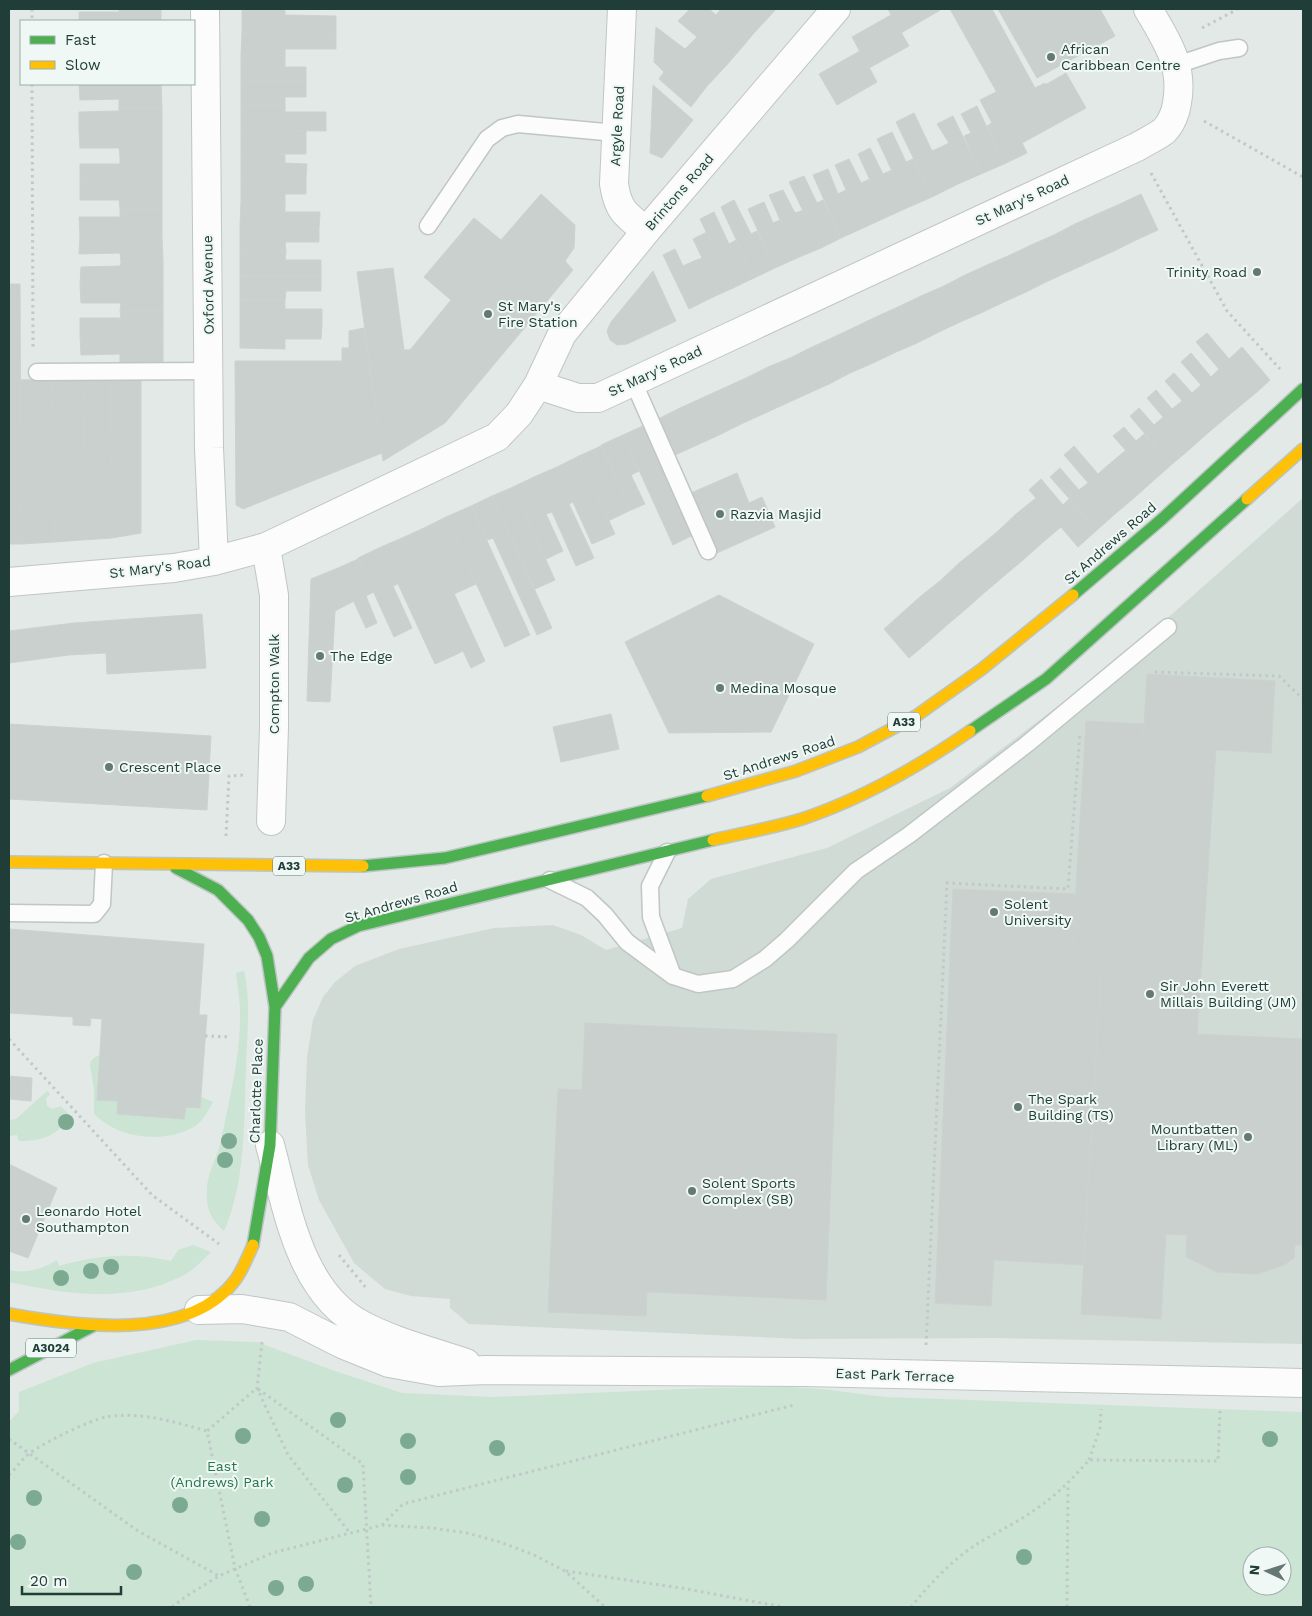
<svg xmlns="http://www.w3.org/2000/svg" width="1312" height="1616" viewBox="0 0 1312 1616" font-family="'Work Sans',sans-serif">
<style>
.built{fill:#d0dbd6}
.green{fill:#cbe4d4;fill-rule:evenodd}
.building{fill:#cad0ce;stroke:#cbd2cf}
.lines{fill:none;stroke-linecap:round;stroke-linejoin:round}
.lane-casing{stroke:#c0c6c4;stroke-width:19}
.street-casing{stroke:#c0c6c4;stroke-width:30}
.fast-casing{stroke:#bbc5c3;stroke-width:14}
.slow-casing{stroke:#bbc5c3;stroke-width:14}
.path{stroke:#c0c9c7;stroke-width:3;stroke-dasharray:2.5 4;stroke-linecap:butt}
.lane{stroke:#fbfcfb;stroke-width:16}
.street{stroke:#fbfcfb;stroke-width:28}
.fast{stroke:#4caf50;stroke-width:11}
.slow{stroke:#ffc107;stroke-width:11}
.tree{fill:#7caa91}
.poi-dot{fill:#647974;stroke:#f0f8f5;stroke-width:2}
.labels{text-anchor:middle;stroke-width:4;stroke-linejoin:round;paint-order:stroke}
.shield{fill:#f0f8f5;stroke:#5e7570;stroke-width:1}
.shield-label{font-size:12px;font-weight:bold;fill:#203d37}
.poi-label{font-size:14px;fill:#203d37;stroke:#f0f8f5;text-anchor:start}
.street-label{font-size:14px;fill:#203d37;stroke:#f0f8f5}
.park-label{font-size:14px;fill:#27764c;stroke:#f0f8f5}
</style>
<rect width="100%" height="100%" fill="#e3e9e6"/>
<path class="built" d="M1303,498V1344L996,1338L800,1339L469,1324L450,1308V1299L411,1296L385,1289L354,1263L319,1200L308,1165L305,1112L307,1057L313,1020L323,997L335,982L355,966L399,949L494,928L553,925L581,935L606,950L682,928L688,899L711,879L827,848L950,788L1062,703L1153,631Z"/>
<path class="green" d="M244,971C251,1001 247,1035 246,1066C244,1119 246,1182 224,1231C209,1216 206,1209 207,1187C208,1171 218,1156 221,1140C229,1101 239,1062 240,1023C241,1006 238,989 236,973Z
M100,1055L97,1100L118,1101V1114L184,1119L186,1107L200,1108L201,1097L213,1102C208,1111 203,1121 194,1127C163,1144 119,1139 94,1114V1089L90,1066L91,1061L95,1057Z
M47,1091L50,1094L46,1099L47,1106L52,1109L61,1106L70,1116L64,1114L60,1120L62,1126C51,1139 34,1141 19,1141L17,1135L9,1136L10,1120L16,1119Z
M193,1245L211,1252C202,1261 193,1271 182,1276C128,1304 65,1294 9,1282V1270C26,1274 43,1269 57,1260L59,1266C96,1255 133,1252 171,1261L178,1250Z
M196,1340L257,1342L332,1370L402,1393L494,1397L705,1388L789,1387L822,1389L885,1397L1303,1412V1607H9V1422L19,1411V1392L93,1363ZM1252,1556H1282V1586H1252Z"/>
<path class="building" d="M119,9H161V21H79V12H119Z
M242,9H285V15L336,16V33L242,32Z
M690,9L739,51L724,68L692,42L697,37L678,21Z
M690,9H709L716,15L721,9H725L754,33L739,51Z
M725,9H760L769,17L754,33Z
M760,9H776L769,17Z
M888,9H942L901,33Z
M950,9H992L1035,88L1045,83V85L1066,73L1086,108L1022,143L1004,105Z
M998,9H1100L1115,36L1037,78Z
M891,15L909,46L869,68L852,37Z
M656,27L685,49L692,42L724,68L707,86L655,42Z
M242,32L336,33V49H285V56H241Z
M655,42L707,86L691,107L659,79L664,72L654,62Z
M860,51L877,82L837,105L819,74Z
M241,56H285V67H306V81H241Z
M241,81H306V97H285V105H241Z
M79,84H161L162,108H119V99L80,100Z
M653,85L693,120L662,158L650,153Z
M996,92L1004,105L1027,153L1004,164L987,126L992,123L980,100Z
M241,105H285V112H326V131L241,130Z
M977,106L1004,164L981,174L964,136L971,133L961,114Z
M119,108H162V130H79V112L119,111Z
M914,113L932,151L941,147L958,184L932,197L896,122Z
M953,116L981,174L958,184L941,147L949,143L937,124Z
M79,130H162V156L120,157L119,148H80Z
M241,130L306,131V154H241Z
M892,132L906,162L913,159L932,197L909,207L877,139Z
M870,148L883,174L892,170L909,207L887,217L858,154Z
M241,154H285V163L307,164L306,178H241Z
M162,156V182H80V164H120V157Z
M849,159L861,183L870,179L887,217L863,228L835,165Z
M828,169L838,194L846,190L863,228L841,238L813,175Z
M804,176L817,203L823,200L841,238L821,248L789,182Z
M241,178H306V194H285V202H241Z
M80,182H162V209H120L119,200H80Z
M783,190L795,213L804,210L821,248L797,258L769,195Z
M541,194L575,225L574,248L565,261L573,270L445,423L383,461L357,272L393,268L404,350H410L451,300L424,277L474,218L501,240Z
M1141,194L1158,230L1136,240L1120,204Z
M734,200L751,234L757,231L775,268L754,278L721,207Z
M241,202H285V212H320L319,228L240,227Z
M764,202L773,223L780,220L797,258L775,268L748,209Z
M1120,204L1136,240L1114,251L1097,214Z
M120,209H162V235H80L79,217H120Z
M714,212L729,244L736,240L754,278L733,288L700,219Z
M1097,214L1114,251L1092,261L1075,224Z
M1075,224L1092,261L1070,271L1054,235Z
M240,227L319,228V242H285L286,251H240Z
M707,232L733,288L711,298L694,261L702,258L693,239Z
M80,235H162L163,261L121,262L120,253L79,254Z
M1054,235L1070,271L1048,281L1031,245Z
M1031,245L1048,281L1026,292L1010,255Z
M675,249L683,266L694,261L711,298L689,309L663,255Z
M240,251H286L285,260H321V276H240Z
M1010,255L1026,292L1004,302L987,265Z
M163,261V285H80L81,267L120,266L121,262Z
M987,265L1004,302L983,312L965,275Z
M653,271L676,321L640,338L627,344L617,345L610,340L607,331L611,322Z
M965,275L983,312L960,322L944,286Z
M240,276H321V291H286L285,300H240Z
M9,284H20L21,505H9Z
M80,285H163V311H120L121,303H81Z
M944,286L960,322L939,332L921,296Z
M921,296L939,332L917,343L900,306Z
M240,300H285V309H322V324L240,323Z
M900,306L917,343L894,353L878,316Z
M120,311H163V336H80V318H121Z
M878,316L894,353L873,363L855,327Z
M240,323L322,324L321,339H285V349L240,348Z
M855,327L873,363L850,373L834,337Z
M364,328L382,453L243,509L236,505L235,361H342V348H349V331Z
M1207,333L1257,392L1246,401L1196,342Z
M80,336H163V363H120V354L81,355Z
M834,337L850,373L829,384L812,347Z
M812,347L829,384L807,394L790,358Z
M1242,347L1270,380L1257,392L1229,359Z
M1191,353L1211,377L1219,369L1246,401L1228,416L1181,362Z
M790,358L807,394L785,404L768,367Z
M768,367L785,404L763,414L746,378Z
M1174,373L1192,393L1201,385L1228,416L1209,432L1165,381Z
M746,378L763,414L741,424L724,388Z
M52,379H85L82,540L55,542Z
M52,379L55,542L21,544L20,380Z
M85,379H111L112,538L82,540Z
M111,379L141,380V533L112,538Z
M724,388L741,424L719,435L702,398Z
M1156,390L1172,409L1182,401L1209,432L1190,449L1147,398Z
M702,398L719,435L697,445L680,408Z
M680,408L697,445L675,455L658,419Z
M1139,408L1154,425L1163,417L1190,449L1171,465L1130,416Z
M645,425L695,534L673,545L623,435Z
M1124,427L1136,441L1144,434L1171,465L1153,481L1113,436Z
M623,435L639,471L631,475L645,504L631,510L601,445Z
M601,446L631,510L608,521L579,456Z
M1074,446L1098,474L1107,466L1134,498L1115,514L1064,455Z
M1126,450L1153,481L1134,498L1107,466Z
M579,456L615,534L592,544L557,467Z
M557,467L573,502L569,504L594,558L576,566L536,476Z
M1060,468L1079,490L1088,483L1115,514L1097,530L1050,477Z
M737,473L749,503L762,497L775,527L717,553L691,493Z
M536,476L552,512L546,514L563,551L546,559L513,487Z
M1041,479L1063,505L1069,499L1097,530L1078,547L1029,490Z
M513,487L555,580L535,589L492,496Z
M492,496L552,628L537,635L493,538L487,540L471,506Z
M1036,498L1061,527L1042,543L1016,514Z
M9,505H21V544H9Z
M471,506L530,635L505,647L446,517Z
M1016,514L1042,543L1023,560L998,531Z
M446,517L476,584L454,594L424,528Z
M424,528L485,661L471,668L463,651L455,655L402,538Z
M998,531L1023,560L1004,576L979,547Z
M402,538L455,655L435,664L381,547Z
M381,547L398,584L393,586L412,628L394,637L358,558Z
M979,547L1004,576L984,593L959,563Z
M358,559L374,592L366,596L377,623L366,628L338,568Z
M959,563L984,593L966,609L941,580Z
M338,568L354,601L335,611L330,702L307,701L311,579Z
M941,580L966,609L947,625L921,596Z
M719,595L814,644L771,732L669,733L625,642Z
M921,596L947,625L928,642L903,612Z
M903,612L928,642L909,658L884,629Z
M202,614L206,668L107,674L106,653L69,655L9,663V631L74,623Z
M1147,674L1275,681L1271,753L1143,746Z
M611,714L619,749L561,762L553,727Z
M1086,721L1144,724L1143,746L1216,750L1197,1034L1187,1235L1166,1234L1161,1319L1081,1314L1102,955L1072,953Z
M9,724L211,736L207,810L9,799Z
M953,889L1076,894L1072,953L1102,955L1083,1265L994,1260L991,1306L935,1303Z
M9,929L204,944L199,1015H207L200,1108L186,1107L184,1119L117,1114L118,1101L97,1100L102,1019L91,1018L90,1026L73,1025V1017L9,1013Z
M585,1023L837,1034L826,1300L647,1292L646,1316L548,1312L558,1089L582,1090Z
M1197,1034L1303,1039V1245H1295L1294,1258L1284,1265L1257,1274L1217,1272L1186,1257Z
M9,1076L32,1078L31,1101L9,1099Z
M9,1164L57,1188L28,1258L9,1251Z"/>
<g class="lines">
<defs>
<path id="lane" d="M1177,65L1219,51L1239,48
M428,226L487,139L502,128L518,124L616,133
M37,372L209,371
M633,381L708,551
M667,852L650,886L651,917L673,976
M550,880L587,898L605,915L627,942L673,976L698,984L733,979L765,959L787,940L856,871L909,835L1027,744L1168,627
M9,913L94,914L102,904L104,863"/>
<path id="street" d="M205,9L209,448L214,561
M622,9L614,184C618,211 626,215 646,231
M538,385L562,334L646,231L836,9
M266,547L274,595V727L271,821
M9,582L174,568L214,561L266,547L497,437L519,414L538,385L578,398H598L1137,147C1145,142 1156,137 1164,131C1171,124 1176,112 1177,103C1184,65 1166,40 1148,9
M270,1145C287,1207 299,1292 362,1325C394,1342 431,1351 466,1363
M199,1310L242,1309L289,1317L342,1344L389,1363L439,1372L486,1370L804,1372L1303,1383"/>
<path id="fast" d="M1073,595L1162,519L1303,389
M970,731L1046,679L1247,499
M363,866L445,858L707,796
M176,868L218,890L248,920L259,937L267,956L275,1007L270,1145L253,1245
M275,1007L309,958L331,939L358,926L713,840
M9,1370L93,1326"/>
<path id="slow" d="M1247,499L1303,449
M707,796L796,771L858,747L916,716L982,669L1073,595
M713,840C742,833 773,828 802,819C862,799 918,767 970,731
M9,862L363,866
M9,1314C75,1326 190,1343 236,1279C243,1269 248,1256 253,1245"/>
</defs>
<use href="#lane" class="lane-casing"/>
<use href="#street" class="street-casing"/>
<use href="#fast" class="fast-casing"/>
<use href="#slow" class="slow-casing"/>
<path class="path" d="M32,9V21
M1202,28L1238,9
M32,84L33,348
M1204,121L1303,177
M1151,173L1227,311L1280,369
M1155,672L1279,676L1303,699
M226,836L229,776L243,775
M205,1036L231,1037
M9,1039L152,1195L219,1244
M339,1255L367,1289
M262,1342L257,1388L288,1455L350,1533
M926,1345L947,883L1068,889L1080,733
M258,1389L363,1464L371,1607
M9,1439L138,1531L219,1576
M1089,1460L1100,1428L1101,1409
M9,1475C16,1468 22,1459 30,1453C43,1443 90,1420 106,1417C140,1411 175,1422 207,1431
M382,1525L403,1504L794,1405
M566,1571L681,1588L783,1607
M172,1607L185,1597L219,1576L272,1553L382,1525L432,1528L467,1533L500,1542L534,1555L565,1571L605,1607
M250,1607L235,1568L207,1431L257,1388
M911,1607C929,1585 950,1562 974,1546C994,1533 1017,1523 1036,1509C1057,1495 1073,1478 1089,1460L1218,1461L1220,1411
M1067,1607L1068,1485"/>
<use href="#lane" class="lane"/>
<use href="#street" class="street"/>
<use href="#fast" class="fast"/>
<use href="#slow" class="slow"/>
</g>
<g class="tree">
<circle cx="66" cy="1122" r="8"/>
<circle cx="229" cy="1141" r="8"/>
<circle cx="225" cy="1160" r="8"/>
<circle cx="111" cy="1267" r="8"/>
<circle cx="91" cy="1271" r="8"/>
<circle cx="61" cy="1278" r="8"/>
<circle cx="338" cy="1420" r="8"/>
<circle cx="243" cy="1436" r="8"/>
<circle cx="1270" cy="1439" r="8"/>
<circle cx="408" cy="1441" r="8"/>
<circle cx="497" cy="1448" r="8"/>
<circle cx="408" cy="1477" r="8"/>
<circle cx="345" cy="1485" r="8"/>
<circle cx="34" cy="1498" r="8"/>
<circle cx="180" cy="1505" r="8"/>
<circle cx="262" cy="1519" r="8"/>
<circle cx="18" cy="1542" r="8"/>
<circle cx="1024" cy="1557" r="8"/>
<circle cx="134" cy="1572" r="8"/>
<circle cx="306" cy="1584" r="8"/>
<circle cx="276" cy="1588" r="8"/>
</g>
<g class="poi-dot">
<circle cx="1051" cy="57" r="5"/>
<circle cx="1257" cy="272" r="5"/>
<circle cx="488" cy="314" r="5"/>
<circle cx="720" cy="514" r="5"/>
<circle cx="320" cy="656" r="5"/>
<circle cx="720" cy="688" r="5"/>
<circle cx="109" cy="767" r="5"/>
<circle cx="994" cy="912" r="5"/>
<circle cx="1150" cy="994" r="5"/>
<circle cx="1018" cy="1107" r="5"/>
<circle cx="1248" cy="1137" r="5"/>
<circle cx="692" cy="1191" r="5"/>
<circle cx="26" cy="1219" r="5"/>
</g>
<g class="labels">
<g class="shield">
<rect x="888" y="712.5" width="32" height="19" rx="4"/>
<rect x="273" y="856.5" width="32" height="19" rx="4"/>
<rect x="26" y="1338.5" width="50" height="19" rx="4"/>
</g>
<g class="shield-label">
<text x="904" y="726">A33</text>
<text x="289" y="870">A33</text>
<text x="51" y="1352">A3024</text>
</g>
<g class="poi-label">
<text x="1061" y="54">African<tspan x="1061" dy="16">Caribbean Centre</tspan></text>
<text x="1247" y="277" text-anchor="end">Trinity Road</text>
<text x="498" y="311">St Mary's<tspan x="498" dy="16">Fire Station</tspan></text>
<text x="730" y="519">Razvia Masjid</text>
<text x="330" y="661">The Edge</text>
<text x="730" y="693">Medina Mosque</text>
<text x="119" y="772">Crescent Place</text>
<text x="1004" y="909">Solent<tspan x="1004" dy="16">University</tspan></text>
<text x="1160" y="991">Sir John Everett<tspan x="1160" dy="16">Millais Building (JM)</tspan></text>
<text x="1028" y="1104">The Spark<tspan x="1028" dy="16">Building (TS)</tspan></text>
<text x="1238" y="1134" text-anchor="end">Mountbatten<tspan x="1238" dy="16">Library (ML)</tspan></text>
<text x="702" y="1188">Solent Sports<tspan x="702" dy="16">Complex (SB)</tspan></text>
<text x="36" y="1216">Leonardo Hotel<tspan x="36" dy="16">Southampton</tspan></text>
</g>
<g class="street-label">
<text transform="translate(617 126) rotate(-87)" y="5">Argyle Road</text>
<text transform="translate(679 192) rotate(-49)" y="5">Brintons Road</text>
<text transform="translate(1022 200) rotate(-25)" y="5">St Mary's Road</text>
<text transform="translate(208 285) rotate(-91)" y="5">Oxford Avenue</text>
<text transform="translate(655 371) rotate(-25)" y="5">St Mary's Road</text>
<text transform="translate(1110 543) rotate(-41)" y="5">St Andrews Road</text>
<text transform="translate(160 567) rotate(-7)" y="5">St Mary's Road</text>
<text transform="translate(274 684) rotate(-90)" y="5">Compton Walk</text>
<text transform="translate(779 758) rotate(-18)" y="5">St Andrews Road</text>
<text transform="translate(401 902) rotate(-16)" y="5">St Andrews Road</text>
<text transform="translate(256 1091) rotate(-88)" y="5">Charlotte Place</text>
<text transform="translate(895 1375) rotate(2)" y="5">East Park Terrace</text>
</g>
<g class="park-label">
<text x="222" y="1471">East<tspan x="222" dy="16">(Andrews) Park</tspan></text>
</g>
</g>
<rect width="1312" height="1616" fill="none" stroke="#203d37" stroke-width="20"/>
<rect x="20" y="20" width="175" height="65" fill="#f0f8f5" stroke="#9dada9"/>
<rect x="30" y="36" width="25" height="8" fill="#4caf50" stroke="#9dada9"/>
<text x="65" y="45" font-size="15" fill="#203d37">Fast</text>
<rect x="30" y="61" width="25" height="8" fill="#ffc107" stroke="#9dada9"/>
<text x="65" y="70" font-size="15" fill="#203d37">Slow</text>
<g transform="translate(1267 1571) rotate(274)"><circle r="24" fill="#f0f8f5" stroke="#9dada9"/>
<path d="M0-4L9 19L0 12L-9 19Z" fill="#647974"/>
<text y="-8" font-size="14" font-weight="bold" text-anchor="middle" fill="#203d37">N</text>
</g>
<path d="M22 1586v8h99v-8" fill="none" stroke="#203d37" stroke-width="2.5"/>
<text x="30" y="1586" font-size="15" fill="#203d37" stroke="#f0f8f5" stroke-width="4" paint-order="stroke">20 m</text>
</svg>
